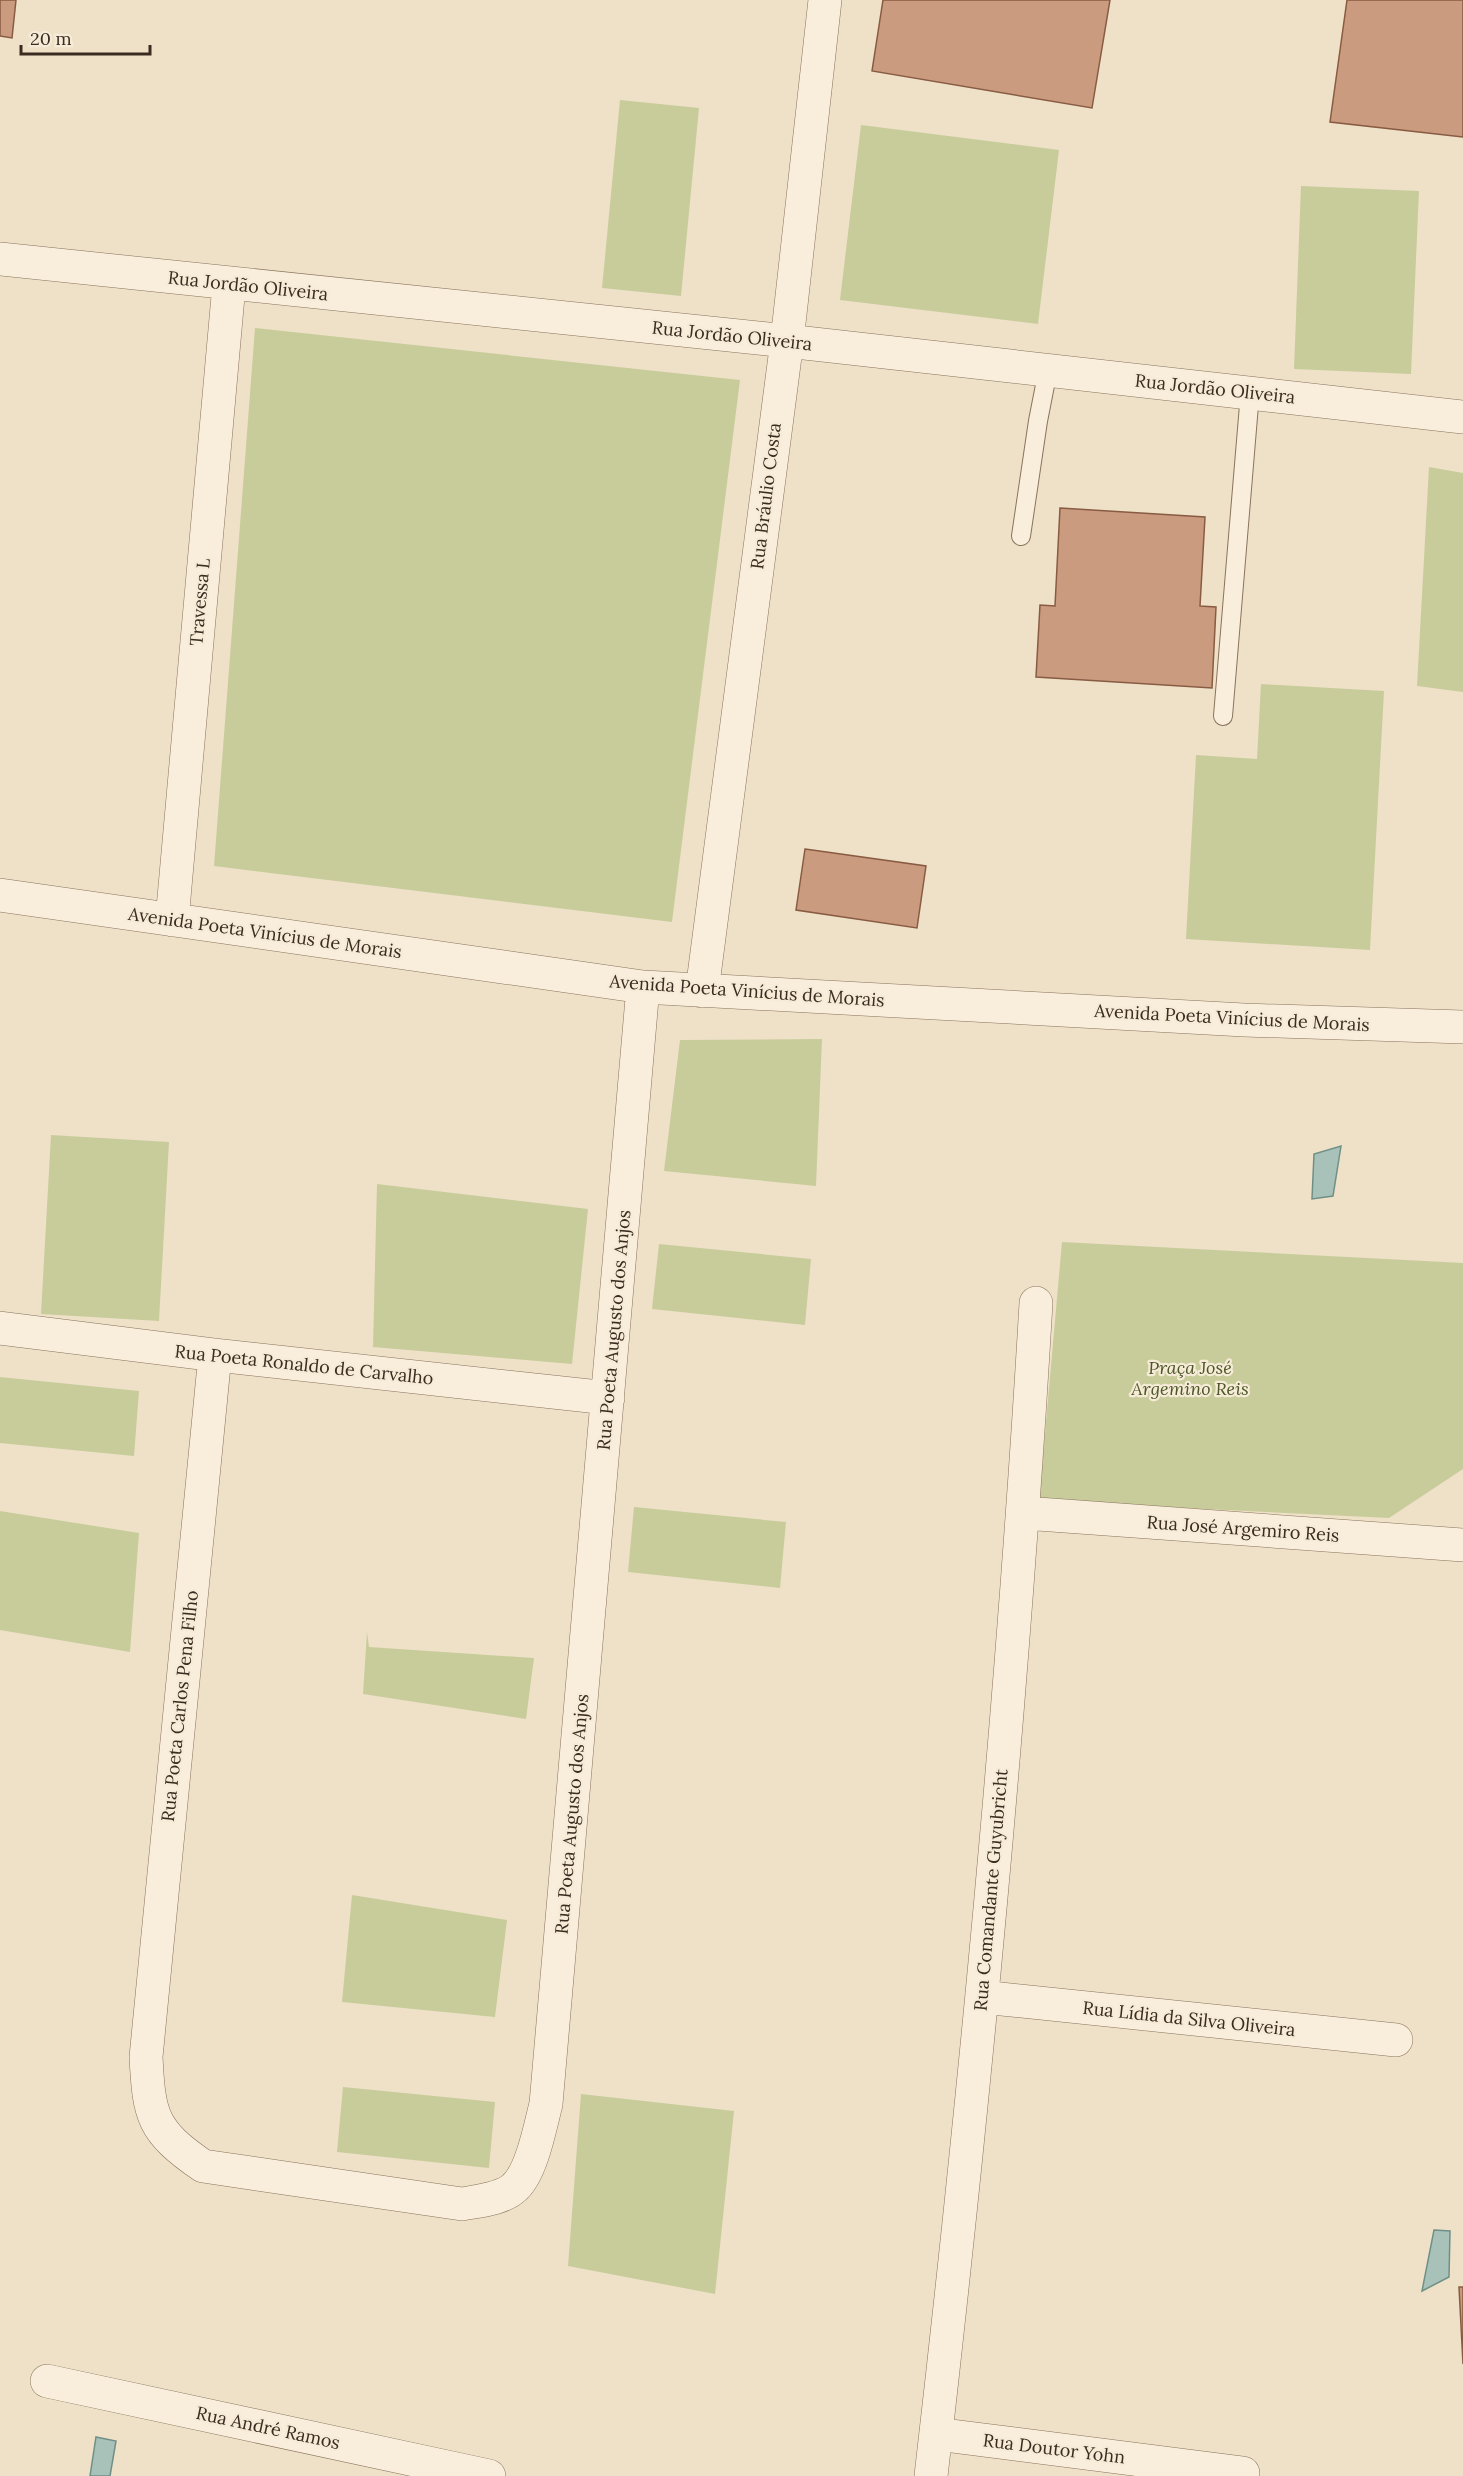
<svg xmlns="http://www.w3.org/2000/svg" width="1463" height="2476" viewBox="0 0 1463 2476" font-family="Lora,serif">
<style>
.green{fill:#c8cc9b}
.water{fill:#a9c2b9;stroke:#6f9087;stroke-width:1.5}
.building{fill:#cb9b7f;stroke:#885c43;stroke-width:1.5}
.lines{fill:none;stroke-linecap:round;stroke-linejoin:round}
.service-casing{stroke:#89735d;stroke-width:20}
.minor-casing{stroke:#89735d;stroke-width:34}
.service{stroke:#f8eedb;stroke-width:18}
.minor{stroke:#f8eedb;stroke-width:33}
.labels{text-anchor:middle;stroke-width:4.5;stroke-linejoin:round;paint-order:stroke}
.street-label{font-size:18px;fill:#3a2c20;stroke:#f5ebd7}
.park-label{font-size:18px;font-style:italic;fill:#4c5627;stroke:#f5ebd7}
</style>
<rect width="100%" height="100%" fill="#eee1c8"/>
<path class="green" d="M620,100L699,108L681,296L602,288Z
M861,125L1059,150L1038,324L840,300Z
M1301,186L1419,191L1411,374L1294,369Z
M255,328L740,380L672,922L214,866Z
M1429,467L1463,473V692L1417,686Z
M1261,684L1384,691L1370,950L1186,939L1196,755L1257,759Z
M822,1039L816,1186L664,1171L680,1040Z
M51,1135L169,1142L159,1321L41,1314Z
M377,1184L588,1209L572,1364L373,1347Z
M1062,1242L1463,1263V1469L1389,1518L1039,1501Z
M659,1244L811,1259L805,1325L652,1309Z
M0,1377L139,1391L134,1456L0,1443Z
M634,1507L786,1522L780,1588L628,1572Z
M0,1511L139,1533L130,1652L0,1630Z
M367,1632L369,1647L534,1658L526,1719L363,1694Z
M352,1895L507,1920L495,2017L342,2002Z
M343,2087L495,2102L489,2168L337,2152Z
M581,2094L734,2111L715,2294L568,2266Z"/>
<path class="water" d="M1341,1146L1333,1196L1312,1199L1314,1154Z
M1434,2230L1450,2231L1449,2277L1422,2291Z
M96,2437L116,2441L110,2476H90Z"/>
<path class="building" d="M0,0H16L12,38L0,36Z
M883,0H1110L1092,108L872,71Z
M1347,0H1463V137L1330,122Z
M1060,508L1205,517L1200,606L1216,607L1212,688L1036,677L1040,605L1055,606Z
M805,849L926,866L917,928L796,910Z
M1459,2287H1463V2364Z"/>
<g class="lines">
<defs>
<path id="service" d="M1021,536L1038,421L1048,370
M1223,716L1250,393"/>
<path id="minor" d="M0,259L787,341L1463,417
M0,895L643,987L1244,1020L1463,1027
M172,920L229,285
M702,991L787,341L825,0
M0,1328L215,1355L608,1398
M215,1355L146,2057C149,2116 152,2131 203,2166L462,2204C478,2201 503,2199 515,2187C532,2171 540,2127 546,2104L643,987
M1024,1513L1463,1545
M982,1997L1396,2040
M47,2381L489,2476
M936,2434L1243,2473
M931,2476C976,2086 1013,1695 1036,1303"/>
</defs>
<use href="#service" class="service-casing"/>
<use href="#minor" class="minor-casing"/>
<use href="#service" class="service"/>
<use href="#minor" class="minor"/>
</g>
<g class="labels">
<g class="street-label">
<text transform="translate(248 286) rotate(6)" y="6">Rua Jordão Oliveira</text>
<text transform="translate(732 336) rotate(6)" y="6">Rua Jordão Oliveira</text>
<text transform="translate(1215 389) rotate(6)" y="6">Rua Jordão Oliveira</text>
<text transform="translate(766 496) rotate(-83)" y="6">Rua Bráulio Costa</text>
<text transform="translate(200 602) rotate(-85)" y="6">Travessa L</text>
<text transform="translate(265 933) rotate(8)" y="6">Avenida Poeta Vinícius de Morais</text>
<text transform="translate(747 991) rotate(4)" y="6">Avenida Poeta Vinícius de Morais</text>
<text transform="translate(1232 1018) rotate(3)" y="6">Avenida Poeta Vinícius de Morais</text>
<text transform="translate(614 1330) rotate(-85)" y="6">Rua Poeta Augusto dos Anjos</text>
<text transform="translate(304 1365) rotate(6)" y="6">Rua Poeta Ronaldo de Carvalho</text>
<text transform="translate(1243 1529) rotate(4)" y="6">Rua José Argemiro Reis</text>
<text transform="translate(180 1706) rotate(-84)" y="6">Rua Poeta Carlos Pena Filho</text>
<text transform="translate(572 1814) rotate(-85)" y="6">Rua Poeta Augusto dos Anjos</text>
<text transform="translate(991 1890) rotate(-85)" y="6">Rua Comandante Guyubricht</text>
<text transform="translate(1189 2019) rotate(6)" y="6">Rua Lídia da Silva Oliveira</text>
<text transform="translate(268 2428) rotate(12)" y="6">Rua André Ramos</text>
<text transform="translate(1054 2449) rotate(7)" y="6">Rua Doutor Yohn</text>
</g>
<g class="park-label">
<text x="1190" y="1374">Praça José<tspan x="1190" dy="21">Argemino Reis</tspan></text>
</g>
</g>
<path d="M21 45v9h129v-9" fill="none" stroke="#3a2c20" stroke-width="3"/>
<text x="30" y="45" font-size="18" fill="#3a2c20" stroke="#f5ebd7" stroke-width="4.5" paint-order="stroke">20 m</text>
</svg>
